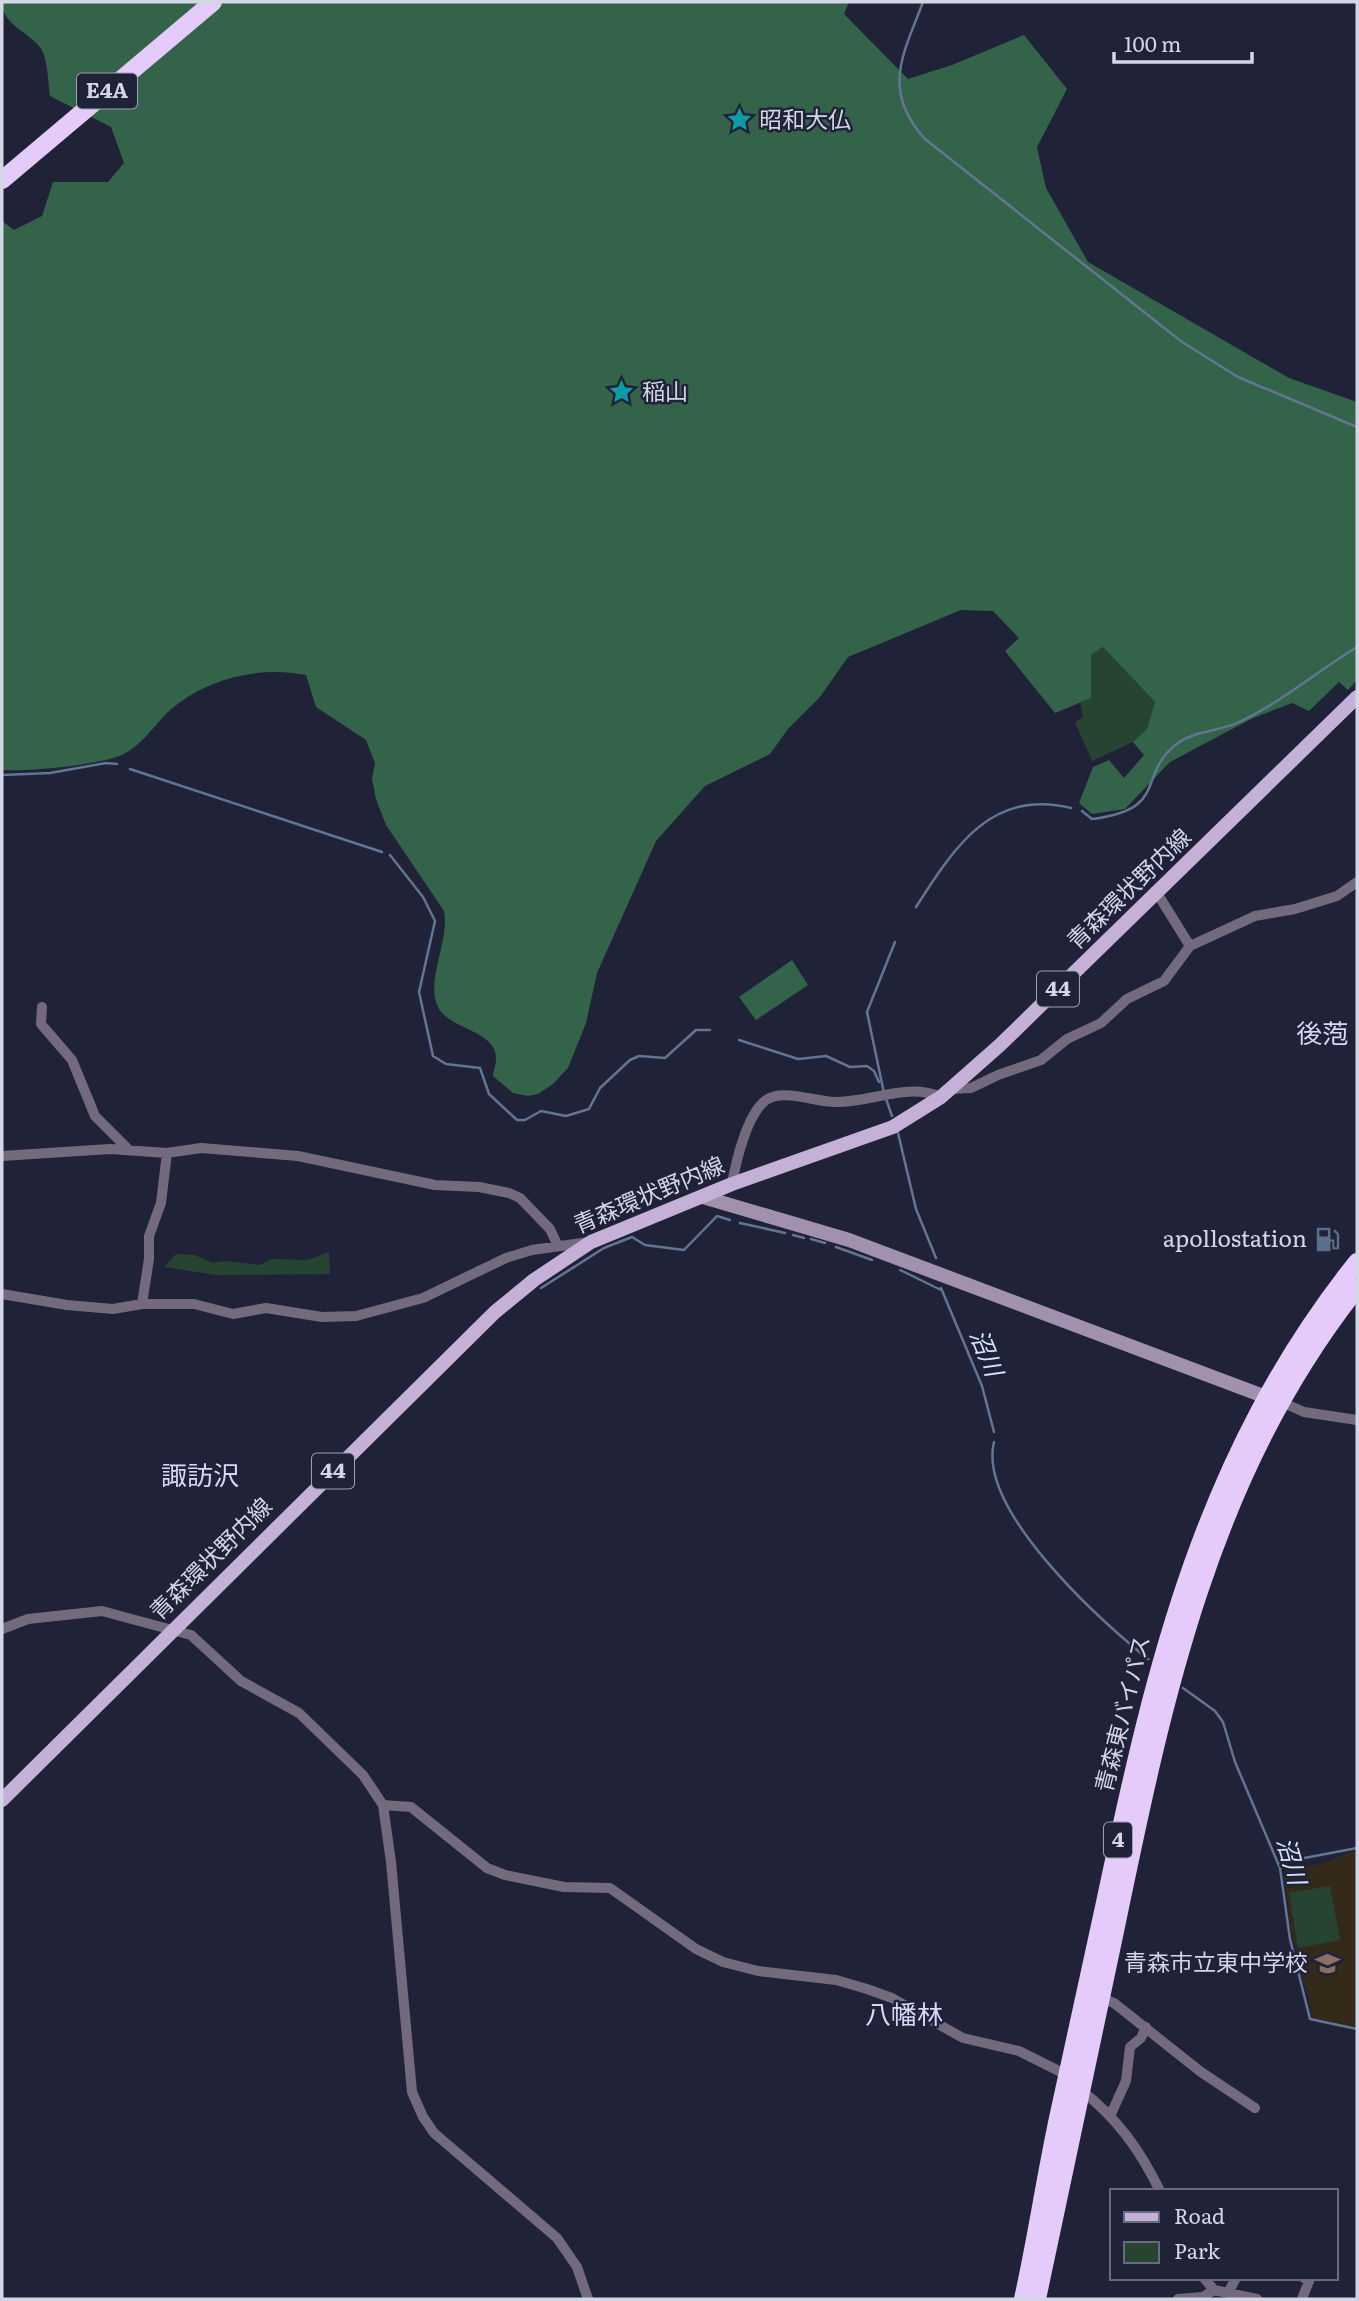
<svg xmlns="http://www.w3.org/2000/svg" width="1359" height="2301" viewBox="0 0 1359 2301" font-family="Literata,'Noto Sans JP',serif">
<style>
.education{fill:#342a1a}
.green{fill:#274433}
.forest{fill:#336449}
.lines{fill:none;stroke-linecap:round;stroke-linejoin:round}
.stream{stroke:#627592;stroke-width:2.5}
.street{stroke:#746a7d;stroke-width:10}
.secondary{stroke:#a191af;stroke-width:14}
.primary{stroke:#c5b0d7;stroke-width:14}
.highway{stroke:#e5cbfa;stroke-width:18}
.labels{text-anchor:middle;stroke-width:5;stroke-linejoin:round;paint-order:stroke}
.shield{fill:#202238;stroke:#9da0b1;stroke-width:2}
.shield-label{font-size:21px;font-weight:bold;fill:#d3d6e5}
.poi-label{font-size:23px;fill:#d3d6e5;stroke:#202238;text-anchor:start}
.street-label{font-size:23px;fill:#d3d6e5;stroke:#202238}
.water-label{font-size:24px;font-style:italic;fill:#d3e5fe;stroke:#202238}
.quarter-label{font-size:26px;fill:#d5d9f8;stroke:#202238}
</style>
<rect width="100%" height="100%" fill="#202238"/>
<path class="education" d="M1351,1852H1357V2028L1314,2018L1292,1936L1284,1876V1871L1321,1864Z"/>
<path class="green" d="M1103,647L1155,702L1147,730L1133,742L1092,761L1075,722L1083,717L1080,703L1091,697V655Z
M329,1252L330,1274L216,1275L164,1267L176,1254L195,1255L212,1263L225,1261L260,1265L271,1259L308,1260Z
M1330,1886L1340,1940L1298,1948L1289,1893Z"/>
<path class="forest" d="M2,2H849L844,14L908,79L952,65L1024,35L1067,89L1037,147L1046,188L1088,262L1289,378L1357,402V680L1348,690L1339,682L1309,711L1292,703L1251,719L1170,762L1125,809L1092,814L1079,803L1093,767L1109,760L1124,778L1144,755L1133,742L1147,729L1155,702L1103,647L1091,655V698L1055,713L1005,651L1019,638L993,611L961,610L848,657L820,697L788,729L770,754L705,786L656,841L597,973L586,1023L568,1068L553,1084L538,1094L528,1096L513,1093L493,1076C493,1070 496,1065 496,1060C498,1030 449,1030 438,1007C425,981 450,941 444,911L386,825L376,799L372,779L375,763L366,740L316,707L306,675C258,666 207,678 170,710C155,724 143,744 124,754C102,765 27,772 2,770V221L14,230L42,216L53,182H108L124,163L111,127L50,96C48,83 48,58 40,47C28,32 2,24 2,2Z
M792,960L808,985L756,1020L739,997Z"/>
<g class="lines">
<path class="stream" d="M923,2C903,55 881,90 925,139L1182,342L1238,377L1357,427
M130,769L382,852
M2,775L50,773L106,763L117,764
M1082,811L1092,819C1171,809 1135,775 1178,743C1194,731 1221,731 1239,722C1279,704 1319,670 1357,647
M390,855L423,897L435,921L419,992L433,1056L446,1064L480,1068L489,1094L517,1120H525L541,1111L566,1116L589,1109L600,1088L630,1060L639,1056L665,1058L696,1030H710
M916,907C954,848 991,788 1071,808
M739,1040L798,1059L826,1056L850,1067L867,1066L874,1071L879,1082
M884,1093L867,1012L895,942
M886,1099L892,1116
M898,1133L916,1209L936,1258
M740,1223L785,1233
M793,1235L804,1238
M811,1239L825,1243
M836,1247L872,1260
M900,1270L941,1290
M541,1288L604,1248L632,1237L645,1245L684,1250L717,1216L730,1220
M941,1288L982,1386L994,1432
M994,1442C977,1510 1100,1620 1148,1659
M1183,1688L1215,1711L1223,1722L1235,1762L1280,1868L1290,1939L1310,2019L1357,2029
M1278,1863L1357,1848"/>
<path class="street" d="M1157,893L1190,946
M42,1007L41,1024L72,1060L95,1116L129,1150
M951,1089L971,1088L998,1075L1041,1060L1067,1039L1101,1023L1127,999L1164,981L1190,946L1255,916L1295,909L1337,896L1357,882
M2,1156L110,1149L167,1153L201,1148L298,1156L435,1185L479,1187L509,1193L520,1198L550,1229L557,1244
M732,1184C736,1161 747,1114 766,1100C783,1088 815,1102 835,1102C871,1103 906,1082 941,1097
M2,1294L67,1305L113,1309L142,1304H194L233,1314L266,1308L322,1317L356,1316L423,1298L506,1258L532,1250L589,1242
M142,1304L149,1259V1236L161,1203L167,1153
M1279,1401L1304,1412L1357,1420
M2,1629L28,1619L102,1611L191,1635L241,1681L299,1713L363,1775L383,1805L391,1862L412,2092L423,2117L434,2133L557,2238L577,2267L588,2299
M383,1805L411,1807L487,1868L505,1875L564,1887L610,1888L696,1949L723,1962L758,1971L836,1980L867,1989L892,1998L963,2038L1019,2051L1069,2076
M1101,1998L1114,2003L1201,2072L1255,2108
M1081,2090C1117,2118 1140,2150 1160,2191
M1111,2114L1126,2081L1130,2047L1141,2038L1146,2027
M1204,2278L1214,2290L1257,2299
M1228,2293L1236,2278
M1178,2299L1203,2297L1214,2290
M1302,2299L1309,2281L1304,2278"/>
<path class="secondary" d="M703,1197L849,1240L1266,1397"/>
<path class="primary" d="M2,1800L495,1312L534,1280L591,1242L732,1184L893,1127L941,1097L1000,1045L1357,697"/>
<path class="highway" d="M2,180L213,2
M1023,2299C1037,2236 1046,2172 1060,2109C1075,2039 1091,1969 1106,1898C1155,1665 1204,1454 1357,1262
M1037,2299C1063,2178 1089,2057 1114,1936C1162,1705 1207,1478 1357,1288"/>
</g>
<defs>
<symbol id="sight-bare" viewBox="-9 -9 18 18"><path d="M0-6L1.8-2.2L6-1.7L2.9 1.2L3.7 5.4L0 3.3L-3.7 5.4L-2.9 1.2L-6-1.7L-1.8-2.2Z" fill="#0f9aa8" stroke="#202238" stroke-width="2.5" paint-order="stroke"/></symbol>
<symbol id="fuel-bare" viewBox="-9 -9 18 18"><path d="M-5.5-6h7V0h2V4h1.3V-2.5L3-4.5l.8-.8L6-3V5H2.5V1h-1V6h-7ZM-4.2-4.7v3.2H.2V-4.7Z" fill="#5c6f8a" stroke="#202238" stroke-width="2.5" paint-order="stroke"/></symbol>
<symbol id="school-bare" viewBox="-9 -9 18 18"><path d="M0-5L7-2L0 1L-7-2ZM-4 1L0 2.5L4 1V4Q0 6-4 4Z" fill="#8d6e63" stroke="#202238" stroke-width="2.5" paint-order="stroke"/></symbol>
</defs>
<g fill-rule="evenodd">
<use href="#sight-bare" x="722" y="102" width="35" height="35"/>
<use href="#sight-bare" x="604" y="374" width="35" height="35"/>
<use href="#fuel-bare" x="1310" y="1222" width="35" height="35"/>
<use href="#school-bare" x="1310" y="1946" width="35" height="35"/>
</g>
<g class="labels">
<g class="shield">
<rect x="77" y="73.5" width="60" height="35" rx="5"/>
<rect x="1037" y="971.5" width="42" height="35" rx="5"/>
<rect x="312" y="1453.5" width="42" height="35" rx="5"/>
<rect x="1104" y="1822.5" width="28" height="35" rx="5"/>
</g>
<g class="shield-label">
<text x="107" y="98">E4A</text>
<text x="1058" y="996">44</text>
<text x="333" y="1478">44</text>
<text x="1118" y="1847">4</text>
</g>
<g class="poi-label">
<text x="759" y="128">昭和大仏</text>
<text x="642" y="400">稲山</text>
<text x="1307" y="1247" text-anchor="end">apollostation</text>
<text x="1308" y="1971" text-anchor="end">青森市立東中学校</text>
</g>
<g class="street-label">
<text transform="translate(1129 889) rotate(-44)" y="8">青森環状野内線</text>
<text transform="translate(649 1195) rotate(-23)" y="8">青森環状野内線</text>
<text transform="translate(211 1559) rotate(-45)" y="8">青森環状野内線</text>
<text transform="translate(1123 1714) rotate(-76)" y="8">青森東バイパス</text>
</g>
<g class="water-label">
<text transform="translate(986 1353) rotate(68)" y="8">沼川</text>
<text transform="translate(1291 1861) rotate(74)" y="8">沼川</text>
</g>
<g class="quarter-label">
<text x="1322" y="1043">後萢</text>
<text x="200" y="1485">諏訪沢</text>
<text x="904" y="2024">八幡林</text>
</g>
</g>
<rect width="1359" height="2301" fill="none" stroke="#d3d6e5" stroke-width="7"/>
<rect x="1110" y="2189" width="228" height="91" fill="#202238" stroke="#686a7d" stroke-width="2"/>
<rect x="1124" y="2212" width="35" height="10" fill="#c5b0d7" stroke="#686a7d" stroke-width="2"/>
<text x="1174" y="2224" font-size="21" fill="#d3d6e5">Road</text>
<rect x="1124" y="2242" width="35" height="21" fill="#274433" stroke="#686a7d" stroke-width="2"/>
<text x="1174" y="2259" font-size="21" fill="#d3d6e5">Park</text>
<path d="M1114 52v10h138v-10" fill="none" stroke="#d3d6e5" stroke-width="3.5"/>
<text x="1124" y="52" font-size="21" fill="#d3d6e5" stroke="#202238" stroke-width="5" paint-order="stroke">100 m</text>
</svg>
